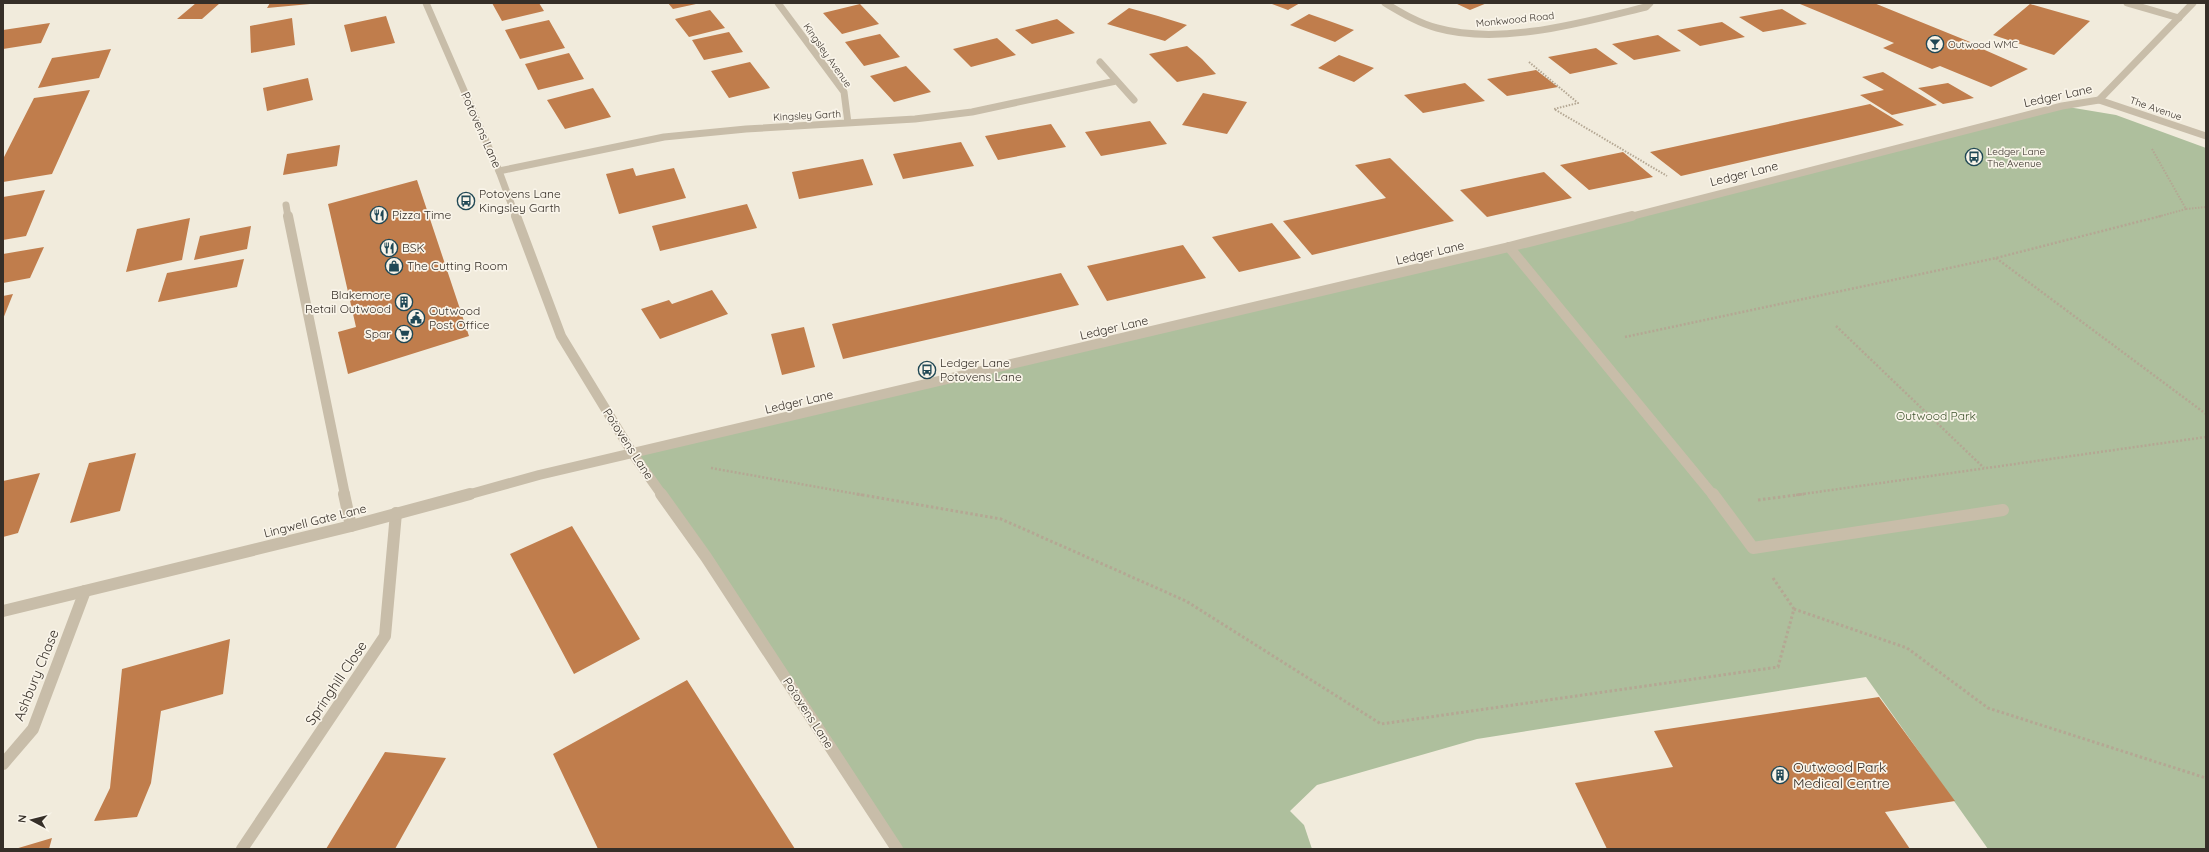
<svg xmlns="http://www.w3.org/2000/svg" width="2209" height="852" viewBox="0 0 2209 852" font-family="Quicksand,sans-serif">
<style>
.green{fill:#aebf9d}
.building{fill:#c07d4c}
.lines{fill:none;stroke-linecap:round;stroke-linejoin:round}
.path-far2{stroke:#b4a793;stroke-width:2;stroke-dasharray:1.5 1.5;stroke-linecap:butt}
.path-far1{stroke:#b4a793;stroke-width:2.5;stroke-dasharray:2 2;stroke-linecap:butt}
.path{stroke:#b4a793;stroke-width:3;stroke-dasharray:2.5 2.5;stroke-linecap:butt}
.service-far2{stroke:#c8bda9;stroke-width:7}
.service-far1{stroke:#c8bda9;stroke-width:10}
.service{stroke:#c8bda9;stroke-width:12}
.minor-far1{stroke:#c8bda9;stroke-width:7}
.minor{stroke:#c8bda9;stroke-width:12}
.tertiary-far2{stroke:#c8bda9;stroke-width:7}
.tertiary-far1{stroke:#c8bda9;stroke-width:10}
.tertiary{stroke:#c8bda9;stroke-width:12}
.labels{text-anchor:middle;stroke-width:3.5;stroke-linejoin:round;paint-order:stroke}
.far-street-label{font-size:10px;fill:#362f28;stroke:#f9f4e9}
.far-poi-label{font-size:10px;fill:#362f28;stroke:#f9f4e9;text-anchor:start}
.street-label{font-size:12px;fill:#362f28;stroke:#f9f4e9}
.poi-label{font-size:12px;fill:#362f28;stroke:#f9f4e9;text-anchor:start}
.park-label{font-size:12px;fill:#3e532d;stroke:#f9f4e9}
.near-street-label{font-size:14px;fill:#362f28;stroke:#f9f4e9}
.near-poi-label{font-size:14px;fill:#362f28;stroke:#f9f4e9;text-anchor:start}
</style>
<rect width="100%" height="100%" fill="#f1ebdc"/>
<path class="green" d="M2062,106L2116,115L2206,148V849H1988L1866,677L1477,739L1317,785L1290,811L1304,825L1312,849H895L633,454L1509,247Z"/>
<path class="building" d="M196,3H220L202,19H177Z
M270,3H310V4L267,8Z
M492,3H539L544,11L502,21Z
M668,3H696V4L673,9Z
M1269,3H1300L1288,10Z
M1455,3H1487L1470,10Z
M1804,3H1874L1980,46L1978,47L2028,69L1991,87L1940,66L1932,69L1883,48L1894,43L1800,4Z
M860,4L879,24L842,34L823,13Z
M2030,4L2090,21L2054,55L1993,35Z
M1129,8L1158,16L1187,25L1165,41L1107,24Z
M1782,9L1807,24L1763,32L1739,17Z
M710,10L725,28L689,37L675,19Z
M1309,14L1332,22L1354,30L1335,42L1290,25Z
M386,16L395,43L351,52L344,25Z
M292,18L295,45L251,53L250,26Z
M1057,19L1075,33L1032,44L1015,30Z
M549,20L565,48L520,59L505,30Z
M1722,22L1745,37L1700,46L1677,30Z
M50,23L41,43L3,49V30Z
M729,32L743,52L704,60L692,40Z
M880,34L900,57L864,66L845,42Z
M1658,35L1681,51L1634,60L1612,44Z
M997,38L1016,55L971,67L953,49Z
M1187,46L1202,59L1216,74L1177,82L1149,54Z
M1596,48L1618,64L1570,74L1548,57Z
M111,49L99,78L38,88L52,58Z
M569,53L584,79L538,90L525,64Z
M1339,55L1374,68L1354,82L1318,68Z
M750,62L770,88L729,98L711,71Z
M906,66L931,92L894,102L870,76Z
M1536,70L1558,87L1507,96L1487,79Z
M1883,72L1937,105L1892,115L1860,95L1884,90L1862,77Z
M308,78L313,100L267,111L263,88Z
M1465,83L1485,101L1423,113L1404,95Z
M1948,83L1974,98L1943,104L1918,88Z
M593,88L611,117L565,129L547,100Z
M90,90L52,174L3,182V159L34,98Z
M1203,93L1247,102L1227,134L1182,125Z
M1870,104L1904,125L1681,176L1650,152Z
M1150,121L1167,144L1101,156L1085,132Z
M1051,124L1066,147L998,160L985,136Z
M961,142L974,166L903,179L893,154Z
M340,145L337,166L283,175L287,154Z
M1623,152L1653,177L1589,190L1560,165Z
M1390,158L1454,221L1312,255L1283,221L1386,198L1355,165Z
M863,159L873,185L799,199L792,172Z
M633,168L636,176L674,168L686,198L619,214L606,174Z
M1544,172L1572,198L1487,217L1460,190Z
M417,180L469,336L348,374L338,332L356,327L328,204Z
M45,190L26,236L3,240V197Z
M747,204L757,228L660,251L652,226Z
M190,218L182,260L126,272L137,229Z
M1272,223L1301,258L1239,272L1212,237Z
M251,226L247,249L194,260L200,236Z
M1183,245L1206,278L1107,301L1087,266Z
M44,247L30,278L3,283V254Z
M244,259L237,287L158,302L167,273Z
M1061,273L1079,305L843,359L832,324Z
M712,290L728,314L660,339L641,309L669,300L672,304Z
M13,294L3,319V296Z
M804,327L815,367L782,375L771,334Z
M136,453L120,511L70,523L89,463Z
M40,473L18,533L3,537V481Z
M572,526L640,639L574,674L510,554Z
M230,639L223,694L161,711L151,783L137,817L94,821L110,788L122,669Z
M687,680L795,849H598L553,754Z
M1879,697L1955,801L1885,812L1910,849H1607L1575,783L1673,767L1654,731Z
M385,752L446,758L395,849H326Z
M52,838L49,849H15Z"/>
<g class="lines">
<path class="path-far2" d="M1529,62L1578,103L1554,109L1667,176
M2152,149L2186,209L2157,217
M2186,209L2206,207"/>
<path class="path-far1" d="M1996,258L2206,414
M1836,326L1984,468
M1625,337L1996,258L2161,216
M711,468L862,495
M1796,495L2206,437"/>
<path class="path" d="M857,494L1001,519L1186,601L1381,724L1778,667L1794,609L1907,648L1988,708L2206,778
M1758,500L1804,494
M1773,578L1794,609"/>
<path class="service-far2" d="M286,205L288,217"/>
<path class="service-far1" d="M288,216L345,495
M1509,247L1713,495"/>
<path class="service" d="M344,494L351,526
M1713,494L1753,548L2003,510"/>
<path class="minor-far1" d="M778,3L844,92L848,123
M1385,3C1402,13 1418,23 1437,28C1501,46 1584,22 1646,7L1650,3
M2127,3L2179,18
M1100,62L1134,100
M2099,100L2206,136
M499,171L664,137L746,129L915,119L972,112L1116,81"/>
<path class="minor" d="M3,764L33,729L85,591
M242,849L385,636L396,513"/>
<path class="tertiary-far2" d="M426,3L499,171L516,217
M1629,217L2062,106L2099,100L2193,3"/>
<path class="tertiary-far1" d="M516,216L561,336L633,454L662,495
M467,495L539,475L1509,247L1632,216"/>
<path class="tertiary" d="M661,494L706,557L897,849
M3,611L351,526L470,494"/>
</g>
<defs>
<symbol id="bar-ring" viewBox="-11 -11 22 22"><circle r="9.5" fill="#f9f4e9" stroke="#204855" stroke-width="1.5"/><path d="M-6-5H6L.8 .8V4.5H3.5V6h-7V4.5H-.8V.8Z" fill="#204855"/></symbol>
<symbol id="bus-ring" viewBox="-11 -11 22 22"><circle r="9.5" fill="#f9f4e9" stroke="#204855" stroke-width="1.5"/><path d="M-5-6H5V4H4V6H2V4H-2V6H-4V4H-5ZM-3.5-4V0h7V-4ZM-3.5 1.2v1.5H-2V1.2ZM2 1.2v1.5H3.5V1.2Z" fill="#204855"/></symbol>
<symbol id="restaurant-ring" viewBox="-11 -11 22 22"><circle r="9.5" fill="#f9f4e9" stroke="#204855" stroke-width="1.5"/><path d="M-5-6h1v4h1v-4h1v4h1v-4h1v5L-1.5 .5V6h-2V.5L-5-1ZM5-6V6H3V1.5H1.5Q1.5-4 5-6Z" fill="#204855"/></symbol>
<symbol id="shop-ring" viewBox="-11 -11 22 22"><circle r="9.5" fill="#f9f4e9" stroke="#204855" stroke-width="1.5"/><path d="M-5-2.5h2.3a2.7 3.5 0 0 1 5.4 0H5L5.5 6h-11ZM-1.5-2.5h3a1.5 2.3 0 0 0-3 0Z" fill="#204855"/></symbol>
<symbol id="building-ring" viewBox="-11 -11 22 22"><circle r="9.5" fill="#f9f4e9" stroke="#204855" stroke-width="1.5"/><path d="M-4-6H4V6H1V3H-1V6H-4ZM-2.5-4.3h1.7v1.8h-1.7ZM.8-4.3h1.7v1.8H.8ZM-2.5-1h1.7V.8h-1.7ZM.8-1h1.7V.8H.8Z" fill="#204855"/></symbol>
<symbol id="civic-ring" viewBox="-11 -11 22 22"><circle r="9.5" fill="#f9f4e9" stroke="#204855" stroke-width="1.5"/><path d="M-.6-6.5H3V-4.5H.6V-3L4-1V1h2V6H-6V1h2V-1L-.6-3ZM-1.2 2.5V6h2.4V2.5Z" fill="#204855"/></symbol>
<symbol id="supermarket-ring" viewBox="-11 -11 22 22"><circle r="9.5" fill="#f9f4e9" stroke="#204855" stroke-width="1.5"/><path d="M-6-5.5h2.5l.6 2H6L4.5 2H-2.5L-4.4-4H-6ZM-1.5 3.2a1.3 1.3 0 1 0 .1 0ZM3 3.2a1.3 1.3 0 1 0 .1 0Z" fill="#204855"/></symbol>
</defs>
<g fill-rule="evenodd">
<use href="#bar-ring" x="1925" y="34" width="20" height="20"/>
<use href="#bus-ring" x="1964" y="147" width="20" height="20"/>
<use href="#bus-ring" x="456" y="191" width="20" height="20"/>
<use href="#restaurant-ring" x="369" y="205" width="20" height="20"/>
<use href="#restaurant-ring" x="379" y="238" width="20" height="20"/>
<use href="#shop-ring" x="384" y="256" width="20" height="20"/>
<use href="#building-ring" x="394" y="292" width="20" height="20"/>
<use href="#civic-ring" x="406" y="308" width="20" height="20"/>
<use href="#supermarket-ring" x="394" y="324" width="20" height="20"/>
<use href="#bus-ring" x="917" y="360" width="20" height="20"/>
<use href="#building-ring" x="1770" y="765" width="20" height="20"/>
</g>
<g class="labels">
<g class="far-street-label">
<text transform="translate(1515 19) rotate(-6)" y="4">Monkwood Road</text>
<text transform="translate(828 55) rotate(55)" y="4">Kingsley Avenue</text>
<text transform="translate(2156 108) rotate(19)" y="4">The Avenue</text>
<text transform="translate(807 115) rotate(-3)" y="4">Kingsley Garth</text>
</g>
<g class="far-poi-label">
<text x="1948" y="48">Outwood WMC</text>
<text x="1987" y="155">Ledger Lane<tspan x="1987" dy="12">The Avenue</tspan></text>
</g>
<g class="street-label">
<text transform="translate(2058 96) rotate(-12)" y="4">Ledger Lane</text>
<text transform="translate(481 130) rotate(66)" y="4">Potovens Lane</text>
<text transform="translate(1744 174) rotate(-14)" y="4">Ledger Lane</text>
<text transform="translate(1430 253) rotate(-13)" y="4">Ledger Lane</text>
<text transform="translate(1114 328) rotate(-13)" y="4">Ledger Lane</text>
<text transform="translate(799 402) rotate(-13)" y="4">Ledger Lane</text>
<text transform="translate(628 444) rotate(57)" y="4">Potovens Lane</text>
<text transform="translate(315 521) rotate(-14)" y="4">Lingwell Gate Lane</text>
<text transform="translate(808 713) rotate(57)" y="4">Potovens Lane</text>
</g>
<g class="poi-label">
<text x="479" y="198">Potovens Lane<tspan x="479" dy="14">Kingsley Garth</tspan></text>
<text x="392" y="219">Pizza Time</text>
<text x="402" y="252">BSK</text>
<text x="407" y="270">The Cutting Room</text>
<text x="391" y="299" text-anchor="end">Blakemore<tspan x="391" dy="14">Retail Outwood</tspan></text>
<text x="429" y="315">Outwood<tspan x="429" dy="14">Post Office</tspan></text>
<text x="391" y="338" text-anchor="end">Spar</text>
<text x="940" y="367">Ledger Lane<tspan x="940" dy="14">Potovens Lane</tspan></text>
</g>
<g class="park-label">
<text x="1936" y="420">Outwood Park</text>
</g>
<g class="near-street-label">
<text transform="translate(36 675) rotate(-68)" y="5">Ashbury Chase</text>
<text transform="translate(336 683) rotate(-56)" y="5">Springhill Close</text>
</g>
<g class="near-poi-label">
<text x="1793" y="772">Outwood Park<tspan x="1793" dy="16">Medical Centre</tspan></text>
</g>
</g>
<rect width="2209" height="852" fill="none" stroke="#362f28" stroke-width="8"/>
<g transform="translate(32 820) rotate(277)" stroke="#f9f4e9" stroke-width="3" paint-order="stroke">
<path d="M0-3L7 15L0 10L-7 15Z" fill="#362f28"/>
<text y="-6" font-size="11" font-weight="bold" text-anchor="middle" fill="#362f28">N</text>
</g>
</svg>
